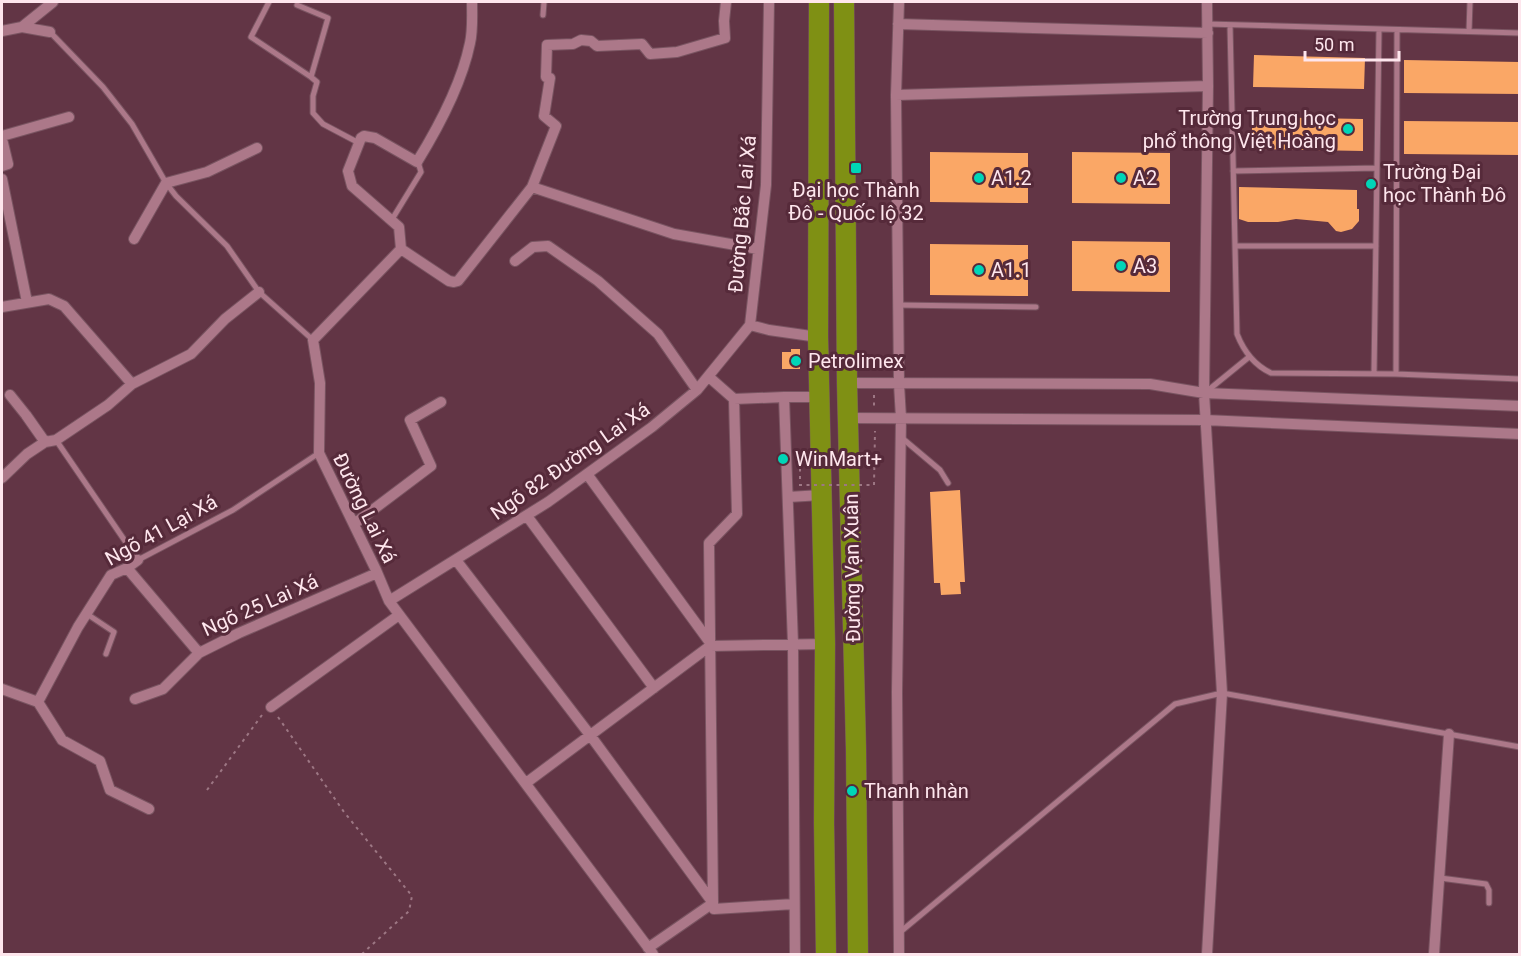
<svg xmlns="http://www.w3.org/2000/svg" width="1521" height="956" viewBox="0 0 1521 956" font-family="Roboto,sans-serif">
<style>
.building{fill:#faa766}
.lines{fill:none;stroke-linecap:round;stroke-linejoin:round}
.lane-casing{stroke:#795461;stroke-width:7}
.street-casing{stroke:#795461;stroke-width:12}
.highway-casing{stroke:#795461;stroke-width:21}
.path{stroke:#9d7784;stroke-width:2;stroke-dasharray:3 4.5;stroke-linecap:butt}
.lane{stroke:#ac7889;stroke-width:5}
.street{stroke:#ac7889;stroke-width:10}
.highway{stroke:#7f9014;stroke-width:20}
.path-bridge{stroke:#9d7784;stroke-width:2;stroke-dasharray:3 4.5;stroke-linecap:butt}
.poi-dot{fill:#00d5b7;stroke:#562a3a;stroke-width:2}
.labels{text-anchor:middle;stroke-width:6;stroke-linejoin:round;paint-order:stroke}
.poi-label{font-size:20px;fill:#fee6ed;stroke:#562a3a;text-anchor:start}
.street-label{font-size:20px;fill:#fee6ed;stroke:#562a3a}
</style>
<rect width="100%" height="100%" fill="#623545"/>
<path class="building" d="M1254,55L1365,58L1364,89L1253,87Z
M1404,60L1520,62V94L1404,93Z
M1252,117L1363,119V151L1252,149Z
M1404,121L1520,122V155L1404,154Z
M930,152L1028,153V203L930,202Z
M1072,152L1170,153V204L1072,203Z
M1239,187L1357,190V209H1359V221L1352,229L1341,232L1336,231L1328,222L1296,219L1278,222H1248L1239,219Z
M1072,241L1170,242V292L1072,291Z
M930,244L1028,245V296L930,295Z
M791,349H800V369H782V352H791Z
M960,490L965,582H960L961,594L941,595L940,583H934L930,492Z"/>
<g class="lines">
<defs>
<path id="lane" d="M269,2L251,37L311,77
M297,5L328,18L311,77L317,82L313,96V113L323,124L359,143
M543,15L544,2
M1207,24L1520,33
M1230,25L1237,334C1244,352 1254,365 1271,373L1396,374L1520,379
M1469,31L1470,2
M50,32L103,87L132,124L166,183L176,196L227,246L259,292L313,340
M1233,171L1377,168
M391,221L421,172L418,162
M1235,246H1376
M898,305L1036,307
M1374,374L1379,30
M1396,374L1397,30
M1206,392L1249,357
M902,438L940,470L948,483
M56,440L138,560L233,510L319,453
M87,614L114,632L106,654
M1440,878L1486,884L1489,890V903
M899,933L1175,704L1222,693L1520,747"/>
<path id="street" d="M472,2C472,15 473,30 470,43C462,82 438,128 417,162L375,138L364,136L361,138L348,171L352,186L399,227L401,249L313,340L320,383L319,453L376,570L389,601L653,954
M898,24L1208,33
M22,27L53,2
M2,31L22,27L50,32
M546,77L547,45L573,44L581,40L591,41L597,46L642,44L650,54L677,52L725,38L724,21L726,2
M896,95L1208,86
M2,136L69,117
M2,139L8,164L2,166
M2,179L27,302
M532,187L674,234L758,249
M134,239L166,183L207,172L257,148
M401,249L449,281L454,282L458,281L532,187L556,126L544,116L550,78
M515,261L533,247L548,246L598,281L658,334L697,390
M2,307L49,299L64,306L132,384
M750,325L766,185L769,2
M750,325L769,330L818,337
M709,377L734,399L737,514L709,543L713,903L714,909L794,904
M847,383L1150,384L1204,393L1520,406
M10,395L26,415L45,442
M784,397H820
M734,399L784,397L793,644L795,954
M849,418L1205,420L1520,434
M587,474L711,644
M2,478L27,454L45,442L56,440L108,405L132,384L191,354L225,319L259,292
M788,497L822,495
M527,516L654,688
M354,524L431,466L410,420L441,402
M456,560L590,735L713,903L648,948
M127,568L199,653
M389,601L548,502L652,427L697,390L750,325
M2,689L38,702L62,740L100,761L110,790L149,809
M135,699L163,689L199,653L239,633L377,573
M38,702L78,627L111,575L127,568L138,560
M271,707L399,615
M526,783L710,646L825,644
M899,954L897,692L901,418L899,384L896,95L899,2
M1207,954L1222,693L1204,393L1208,86L1207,2
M1434,954L1449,734"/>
<path id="highway" d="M819,2L818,337L825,644L824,823L826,954
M844,2L847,383L856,749L858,954"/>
</defs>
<use href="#lane" class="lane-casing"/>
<use href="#street" class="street-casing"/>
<use href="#highway" class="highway-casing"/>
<path class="path" d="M874,395V407
M800,479V464
M874,485L875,431
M278,717L344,812L412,896L409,911L362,954
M207,790L262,715"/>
<use href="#lane" class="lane"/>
<use href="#street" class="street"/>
<use href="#highway" class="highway"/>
<path class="path-bridge" d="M799,485H874"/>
</g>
<g class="poi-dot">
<circle cx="1348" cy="129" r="6"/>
<rect x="850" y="162" width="12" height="12" rx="3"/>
<circle cx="979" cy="178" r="6"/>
<circle cx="1121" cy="178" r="6"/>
<circle cx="1371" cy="184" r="6"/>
<circle cx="1121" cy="266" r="6"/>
<circle cx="979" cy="270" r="6"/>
<circle cx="796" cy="361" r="6"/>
<circle cx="783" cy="459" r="6"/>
<circle cx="852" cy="791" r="6"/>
</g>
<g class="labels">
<g class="poi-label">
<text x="1336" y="125" text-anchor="end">Trường Trung học<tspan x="1336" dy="23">phổ thông Việt Hoàng</tspan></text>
<text x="1383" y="179">Trường Đại<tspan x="1383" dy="23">học Thành Đô</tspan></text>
<text x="991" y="185">A1.2</text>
<text x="1133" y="185">A2</text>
<text x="856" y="197" text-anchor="middle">Đại học Thành<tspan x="856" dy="23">Đô - Quốc lộ 32</tspan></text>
<text x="1133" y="273">A3</text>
<text x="991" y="277">A1.1</text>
<text x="808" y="368">Petrolimex</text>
<text x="795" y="466">WinMart+</text>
<text x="864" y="798">Thanh nhàn</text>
</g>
<g class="street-label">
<text transform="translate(742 214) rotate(-85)" y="7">Đường Bắc Lai Xá</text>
<text transform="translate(570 461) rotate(-35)" y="7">Ngõ 82 Đường Lai Xá</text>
<text transform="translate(365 508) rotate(64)" y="7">Đường Lai Xá</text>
<text transform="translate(161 530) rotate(-29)" y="7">Ngõ 41 Lại Xá</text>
<text transform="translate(852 568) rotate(-91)" y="7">Đường Vạn Xuân</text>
<text transform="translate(260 605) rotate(-24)" y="7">Ngõ 25 Lai Xá</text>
</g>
</g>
<rect width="1521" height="956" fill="none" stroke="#fee6ed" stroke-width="6"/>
<path d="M1305 51v9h94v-9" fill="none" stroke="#fee6ed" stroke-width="3"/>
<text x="1314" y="51" font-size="18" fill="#fee6ed" stroke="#562a3a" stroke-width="4.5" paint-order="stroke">50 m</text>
</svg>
